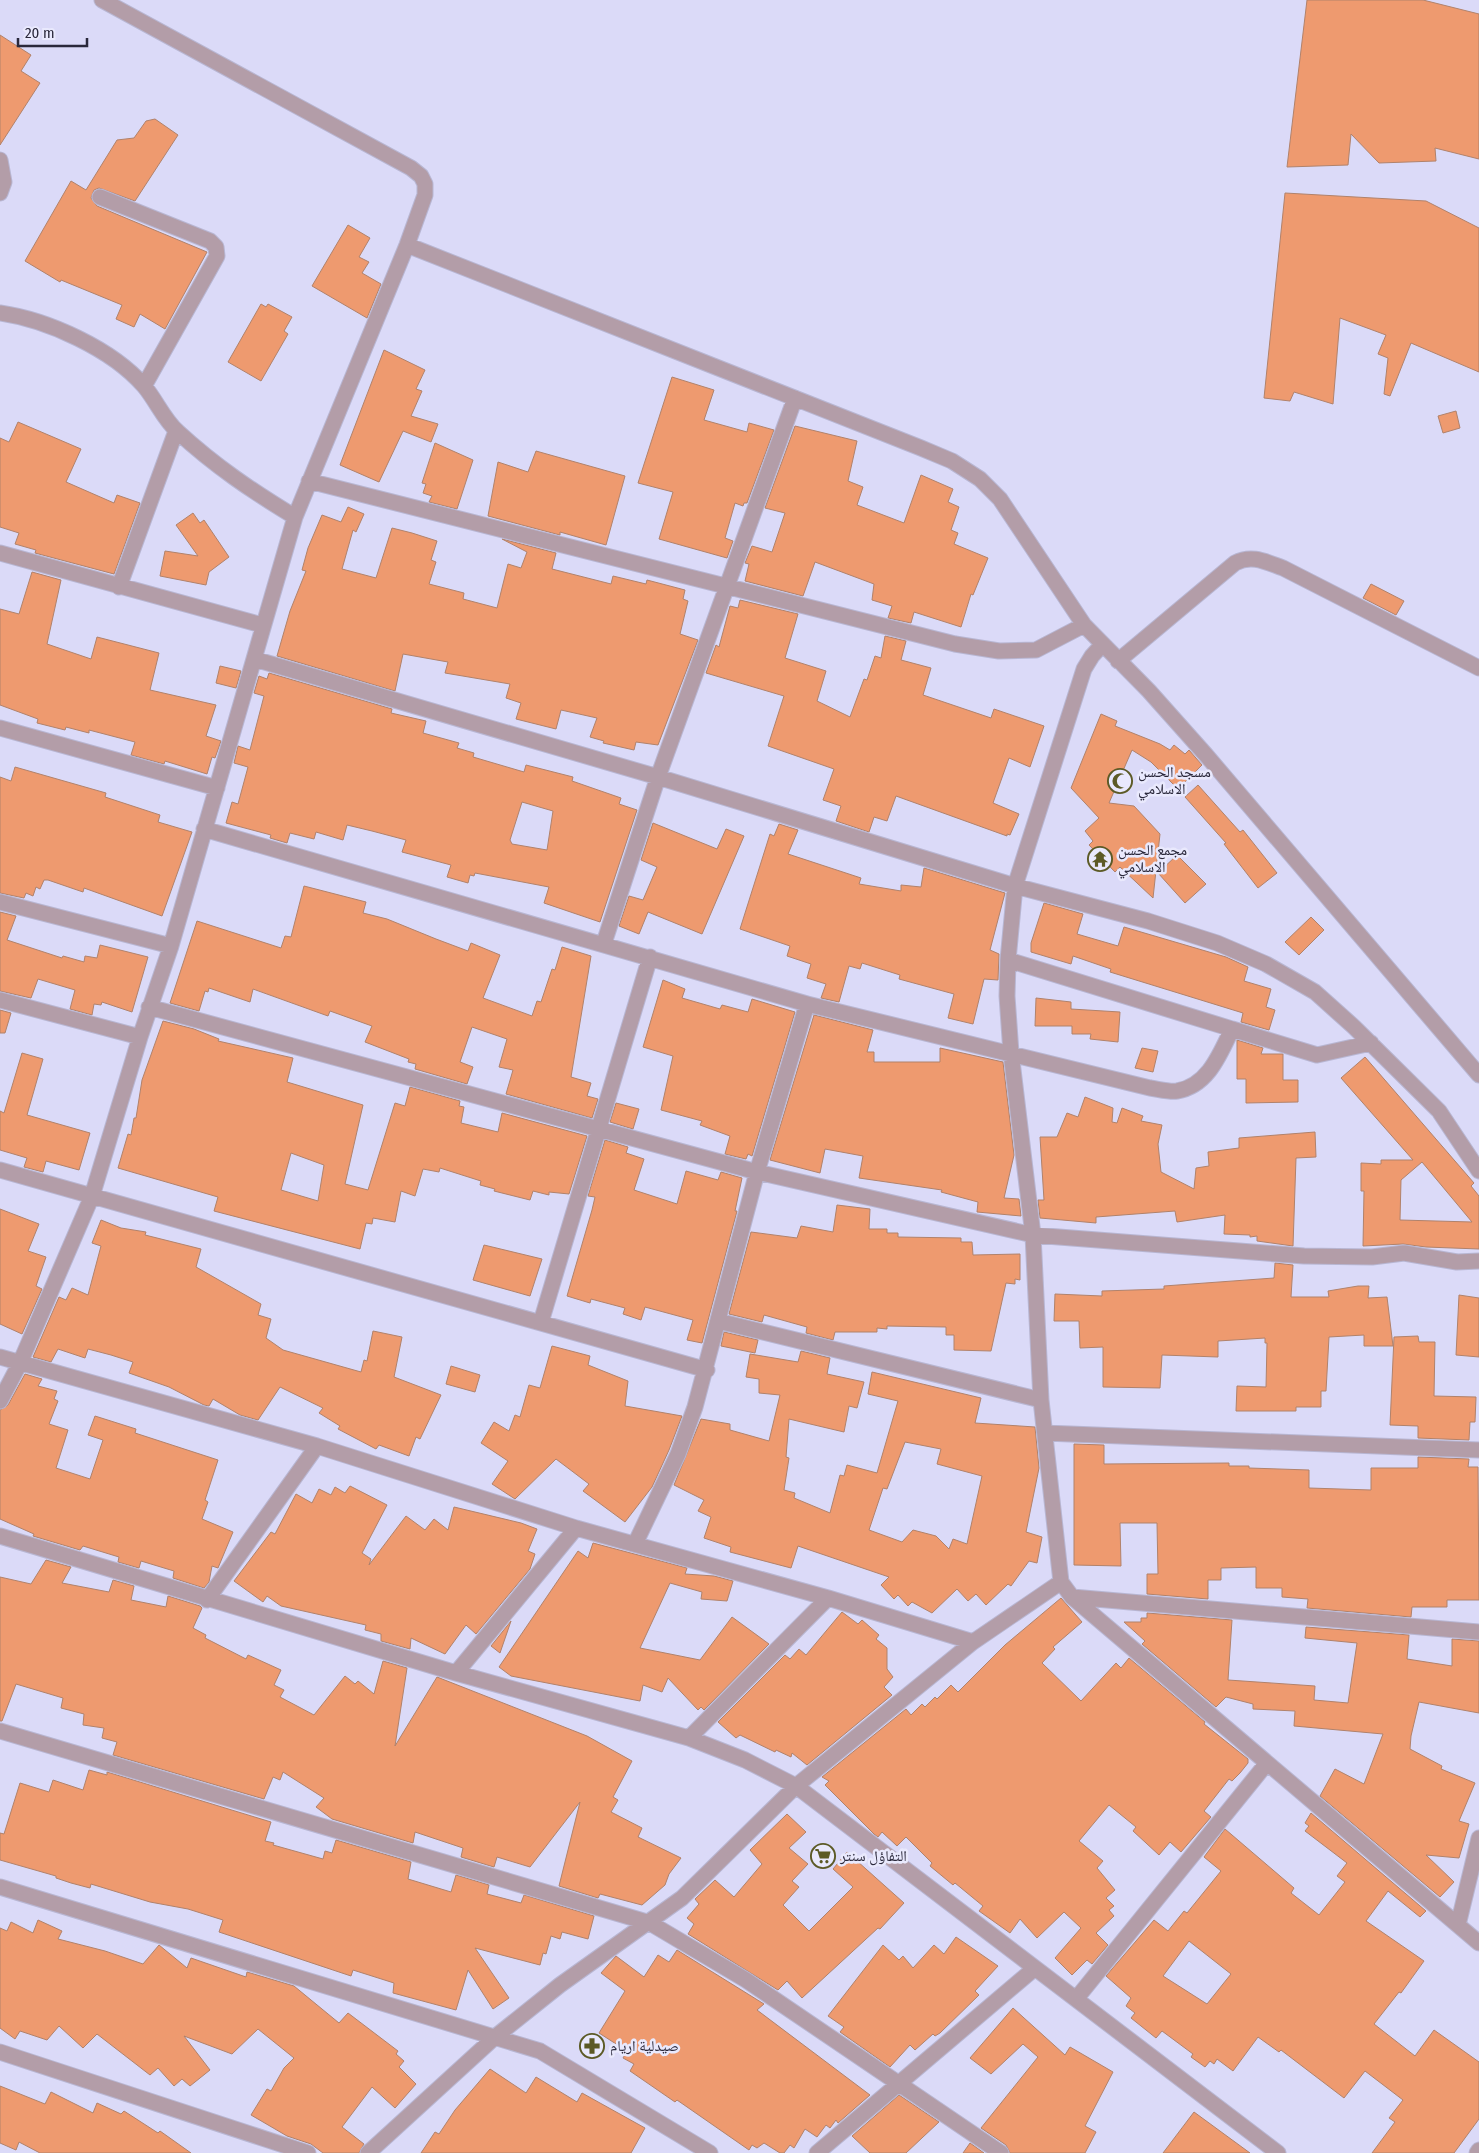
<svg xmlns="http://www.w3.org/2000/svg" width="1479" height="2153" viewBox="0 0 1479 2153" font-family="'Fira Sans Condensed','Noto Naskh Arabic',sans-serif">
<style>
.building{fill:#ee9a6f;stroke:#b1826b;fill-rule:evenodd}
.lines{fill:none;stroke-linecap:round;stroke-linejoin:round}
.minor-casing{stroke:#b8b6d2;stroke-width:17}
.minor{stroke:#b39da8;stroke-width:15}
.labels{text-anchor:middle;stroke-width:5;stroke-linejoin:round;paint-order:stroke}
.poi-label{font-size:15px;fill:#2a283b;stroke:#e9e9fd;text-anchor:start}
</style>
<rect width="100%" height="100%" fill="#dbdaf8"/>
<path class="building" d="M1307,0H1423L1479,14V159L1435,148L1436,161L1379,163L1351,134L1348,165L1287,167Z
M0,35L31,55L21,71L40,83L0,145Z
M155,119L178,135L135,201L99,188L94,190L91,198L97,206L207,252L165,329L140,314L134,327L116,319L122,305L61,280L60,282L25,261L71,181L86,190L117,140L134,138L146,121Z
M1285,193L1426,201L1479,228V372L1411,343L1390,396L1384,394L1388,358L1378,354L1386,335L1340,318L1333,404L1294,392L1290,401L1264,398Z
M348,225L370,238L359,257L369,262L362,273L381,284L367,318L312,286Z
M261,304L266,307L268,304L292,317L284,331L288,334L261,381L228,362Z
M384,350L425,370L416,389L422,391L411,416L438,424L431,442L403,431L379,482L340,465Z
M672,377L714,390L704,420L747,432L749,423L774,430L747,503H744L743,506L735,503L725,538L733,541L727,558L659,539L673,492L638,483Z
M1456,411L1460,428L1443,433L1438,416Z
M18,422L81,449L66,482L114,503L117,495L140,503L114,574L35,553L36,550L15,544L19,533L0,527V438L9,442Z
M795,426L857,441L848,481L863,487L857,505L904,523L921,475L953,489L948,502L959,507L951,530L958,533L954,544L988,558L973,595L971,594L961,627L914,612L911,623L888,618L892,606L872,600L874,584L815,562L803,596L745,581L749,564L745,563L752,546L772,552L785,513L765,508Z
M435,443L473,460L457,509L429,502L432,496L423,493L426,484L422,483Z
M536,451L625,476L606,545L560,532V535L488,516L498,462L528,472Z
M348,507L364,514L356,532L353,530L342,569L376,578L392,528L412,533L437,541L431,560L436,562L429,584L464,593L463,599L497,608L508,564L521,568L527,552L502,539L556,553L552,569L611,584L613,576L646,584L647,580L685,590L683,599L688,601L680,634L698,640L658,745L636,742L634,750L603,743L604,741L590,737L597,718L561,710L556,729L516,719L521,703L506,698L510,684L445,673L448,662L403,654L395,691L277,656L290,611L306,571L302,570L308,548L322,515L341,522Z
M193,513L200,523L204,520L229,557L209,572L206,585L160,576L165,551L198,556L176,525Z
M32,572L61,580L47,644L91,659L97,637L159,653L150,690L216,705L206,736L221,741L215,758L212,757L207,774L165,761L164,764L131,755L135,742L89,730V733L66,727L65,730L37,723L38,719L0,705V609L19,614Z
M1371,584L1404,601L1396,615L1363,598Z
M740,600L798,614L785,658L826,671L817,701L850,717L864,679L867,680L875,656L881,658L885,636L906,641L901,660L931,668L923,695L991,718L994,709L1044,726L1030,767L1009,758L993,803L1019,814L1010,835L1007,834V836L896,796L887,821L874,817L869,832L836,821L841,806L823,800L834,769L768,746L784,696L706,673L716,645L719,647L730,606L738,608Z
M220,666L241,671L236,688L216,683Z
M269,673L392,709L391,713L426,721L423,733L459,743L457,748L474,753L473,757L524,772L526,765L573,777L572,781L621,798L619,804L637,810L600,922L544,903L549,887L475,873L474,876L470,875L468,883L447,877L451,865L402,852L406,840L372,831L347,825L343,840L316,832L314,839L290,833L287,843L270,838L271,835L226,823L232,802L238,804L248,767L234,763L238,746L250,750L264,696L254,693L259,676L267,679ZM522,802L553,811L547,850L512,844L510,840Z
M1101,714L1117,721L1115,726L1160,744L1170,750L1174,745L1185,754L1189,750L1202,765L1178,789L1151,762L1132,750L1109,803L1134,806L1160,834L1153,898L1120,867L1115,872L1089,845L1093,841L1085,831L1099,818L1071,788Z
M15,767L106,793L105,797L160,815L158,822L192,832L162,916L84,888L83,892L48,880H44L40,889L36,887L33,896L26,893L24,898L0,893V777L11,781Z
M1198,785L1240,832L1243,830L1277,873L1258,888L1224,844L1226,843L1185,797Z
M653,823L717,849L726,829L744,836L702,934L648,912L639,934L619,926L629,896L643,900L657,867L641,860Z
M779,824L798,830L788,854L861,878L859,884L901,891V885L921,887L924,868L1005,893L990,950L999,954L998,980L984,979L973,1024L948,1018L954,994L899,979L900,975L862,963L860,969L849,966L839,1002L821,998L826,984L807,978L811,964L787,956L790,946L740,929L770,834L774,836Z
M1177,855L1206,884L1185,903L1158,873Z
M304,886L366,902L363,913L387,919L436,939L468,951L471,943L500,955L483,998L532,1016L537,1001L541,1002L552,969L555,970L562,947L591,956L571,1077L591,1083L587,1096L598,1099L592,1118L506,1094L513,1070L499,1067L507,1039L472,1027L460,1062L473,1067L467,1084L415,1069L416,1064L408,1062L409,1059L365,1042L372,1026L330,1011L328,1016L253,989L250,1002L209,988L208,992L205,991L199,1011L170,1003L197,921L281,948L285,936L291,937Z
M1044,903L1083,914L1077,934L1118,946L1124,927L1226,957L1248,967L1244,981L1271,989L1266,1007L1275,1010L1269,1030L1241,1022L1243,1013L1110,972L1111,969L1073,956L1071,964L1031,952V943Z
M0,912L16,916L7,940L62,958L63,956L84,962L85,956L97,958L100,945L148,957L132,1012L102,1002L101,1005L94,1004L92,1015L70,1009L75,990L38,979L31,998L0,991Z
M1311,917L1324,930L1299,955L1285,942Z
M663,980L685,989L682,998L720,1009L722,1005L748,1012L752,999L795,1012L752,1156L748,1154L746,1159L725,1154L730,1136L700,1125L702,1121L661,1110L673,1056L643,1047Z
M1036,998L1071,1002V1009L1120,1012L1118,1042L1090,1039L1091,1034H1072V1026H1035Z
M0,1010L11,1013L5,1033H0Z
M814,1015L873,1030L867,1052H874V1062H940V1048L1003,1062L1014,1155L1004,1198L1019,1199L1021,1216L977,1212L978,1202L941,1192L942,1190L859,1178L863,1156L825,1149L820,1173L770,1160Z
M163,1021L194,1029L219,1039L218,1041L293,1058L287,1082L363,1105L345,1184L368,1190L395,1103L405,1106L410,1087L460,1101L459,1106L464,1107L461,1123L498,1132L502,1113L587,1136L569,1194L549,1192V1195L533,1191L530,1200L494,1191L495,1189L480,1185L481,1181L440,1168L439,1172L423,1169L415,1196L401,1191L395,1222L373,1218L372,1224L366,1223L360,1249L214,1211L218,1197L118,1168L128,1134L131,1135L134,1118H136L142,1080ZM291,1153L324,1165L318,1201L281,1190Z
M1237,1040L1263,1048L1261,1054H1283V1080H1298V1102L1246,1103V1079H1237Z
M1142,1048L1158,1051L1153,1072L1135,1068Z
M22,1053L43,1059L27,1115L90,1133L79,1170L46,1161L43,1172L24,1167L27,1158L0,1150V1111L4,1113Z
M1365,1057L1474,1183L1471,1186L1479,1196V1249L1426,1247L1403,1244L1363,1246L1364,1191H1361V1163L1381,1164V1160H1413L1341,1078ZM1422,1162L1472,1222L1400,1220L1401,1180Z
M1085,1097L1113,1108L1112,1122L1117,1123L1122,1108L1143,1116L1141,1121L1162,1125L1158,1144L1161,1172L1194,1189L1196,1168L1209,1166L1208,1152L1239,1148V1138L1315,1132L1316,1157L1296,1158L1293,1246L1257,1241V1236L1250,1237V1235L1224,1234L1225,1215L1177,1222L1175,1211L1096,1217V1223L1040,1218L1038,1200H1044L1040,1137H1057L1067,1113L1078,1117Z
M616,1103L639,1109L633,1129L610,1122Z
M605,1140L628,1147L626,1153L644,1159L634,1190L677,1204L686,1171L718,1180L721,1172L742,1178L735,1211H737L702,1343L687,1340L693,1320L645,1307L641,1320L623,1314L625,1308L591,1299L590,1303L567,1296L592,1210L595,1197L588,1196Z
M837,1205L870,1209L869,1229H887V1233H898V1237L961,1238V1242H972L973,1255L1020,1254V1280L1015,1279V1284L1006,1283L991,1351L954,1350V1335H946V1327L887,1326V1329L877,1328V1332H835L833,1340L806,1333L807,1327L764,1315L762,1322L729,1314L751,1232L797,1238L801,1226L833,1232Z
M0,1209L39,1224L28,1251L46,1257L36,1286L42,1289L22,1334L0,1324Z
M101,1220L121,1228L146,1232L145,1235L201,1249L196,1267L261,1304L258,1315L271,1319L266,1338L283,1350L361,1372L364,1360L367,1361L373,1331L402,1337L394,1377L441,1395L420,1439L416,1437L409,1456L379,1445L376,1449L338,1429L340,1426L319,1413L323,1408L280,1387L258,1420L240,1415L213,1399L209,1406L204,1405L169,1387L129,1373L133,1362L111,1355L88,1349L85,1358L58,1349L51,1362L33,1357L59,1297L66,1300L72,1288L88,1295L101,1246L92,1243Z
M484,1245L542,1259L530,1296L473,1280Z
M1275,1263L1293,1265L1291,1297H1329L1328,1291L1358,1286H1369L1368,1298L1387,1297L1393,1346H1364V1335L1329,1337L1326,1391H1321V1407H1296V1411H1236L1237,1386L1266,1387L1267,1343H1265V1338L1218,1341V1357L1162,1355L1160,1388L1103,1387V1347L1080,1348L1079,1321H1054L1055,1294L1102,1296V1291L1164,1289V1286L1274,1278Z
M1459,1295L1479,1298V1357L1456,1355Z
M724,1332L758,1340L755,1353L721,1346Z
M1418,1336L1419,1342H1435L1434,1396L1476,1397L1475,1422H1470L1469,1440L1418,1438V1426L1390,1425L1394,1337Z
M552,1346L590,1356L588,1365L628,1381L625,1406L682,1416L669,1450L652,1487L625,1522L583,1491L589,1484L556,1459L515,1499L492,1484L508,1461L481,1443L494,1422L509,1431L515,1415L520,1417L529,1385L540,1388Z
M801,1351L830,1358L827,1374L864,1382L857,1408L849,1406L844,1432L789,1419L786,1457L789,1458L784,1490L795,1493L794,1498L830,1513L840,1475L844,1476L847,1465L877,1473L898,1401L868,1394L872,1372L981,1398L975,1423L1035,1427L1039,1468L1026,1532L1042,1537L1037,1563L1029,1561L1011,1586L1008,1584L986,1605L976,1594L968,1601L957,1589L932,1613L912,1602L908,1606L898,1595L894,1599L881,1585L889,1577L798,1546L791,1568L730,1552L731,1547L704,1538L711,1517L698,1511L704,1500L674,1485L701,1419L730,1424V1430L769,1441L780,1395L759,1393V1379L746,1377L750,1354L798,1362ZM905,1442L941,1449L937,1464L982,1476L967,1544L953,1539L949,1549L936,1536L913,1530L902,1542L869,1530L883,1488L887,1489Z
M451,1366L480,1375L475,1392L446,1384Z
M25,1374L42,1379L38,1386L57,1391L54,1399L58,1401L49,1424L68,1430L56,1468L90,1479L103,1440L88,1435L95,1416L136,1429L135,1433L218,1460L205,1500L208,1502L202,1519L233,1532L218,1568L212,1566L209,1582L204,1588L173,1578L174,1571L141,1561L139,1568L118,1562L119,1557L83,1546L80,1550L33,1536L34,1534L0,1519V1410L8,1405Z
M1074,1444L1104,1445V1464L1229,1463V1466H1249V1468L1309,1470V1488L1371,1490V1468H1418V1457L1469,1459L1468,1467H1478L1479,1600H1447V1607H1412L1411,1617L1307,1608L1308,1599L1282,1597V1588H1256V1567L1221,1568V1580H1208V1599L1147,1594V1574H1158L1157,1523H1120L1121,1566L1074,1565Z
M350,1486L387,1505L362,1553L371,1559L369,1565L406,1516L425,1530L434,1519L448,1530L454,1507L521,1523L537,1529L528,1551L535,1554L530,1569L476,1634L466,1625L445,1654L411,1638L410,1649L381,1641V1634L365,1630L366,1625L281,1606L267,1596L263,1602L234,1581L271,1532L275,1534L296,1494L312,1503L319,1489L331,1495L335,1487L345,1493Z
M593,1543L687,1568L685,1574L714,1576L733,1581L727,1601L701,1599L702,1592L670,1583L640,1648L700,1660L732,1617L769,1644L704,1710L701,1707L698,1710L668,1678L662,1692L643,1685L640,1701L511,1676L499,1667L578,1551L588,1558Z
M46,1560L71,1567L62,1583L109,1592L113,1580L134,1586L131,1600L166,1607L168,1596L200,1606L202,1608L193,1628L206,1635L205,1638L246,1659L248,1655L281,1670L274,1685L284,1690L280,1697L314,1715L345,1676L355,1684L358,1681L374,1694L383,1661L407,1668L395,1746L437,1677L587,1736L632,1761L613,1797L618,1800L611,1812L642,1828L638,1837L681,1858L669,1874L665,1885L642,1905L600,1894L598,1898L559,1886L580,1802L530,1867L497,1857L494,1867L461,1857L463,1848L415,1832L413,1843L332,1819L316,1807L324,1798L283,1772L280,1780L273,1777L264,1799L113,1755L117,1742L102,1738L104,1728L83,1725L84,1714L61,1708L63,1698L16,1684L2,1721H0V1577L31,1584Z
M1061,1598L1082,1622L1053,1647L1055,1649L1042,1663L1081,1701L1116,1663L1121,1668L1129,1658L1205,1722L1204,1724L1248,1759V1763L1240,1773L1232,1781L1229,1779L1204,1811L1211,1817L1181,1852L1170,1842L1159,1855L1133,1831L1136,1827L1109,1805L1079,1841L1103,1861L1097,1868L1115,1890L1106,1898L1114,1906L1109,1910L1114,1916L1096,1933L1108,1945L1092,1964L1087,1960L1072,1975L1055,1958L1081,1928L1064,1912L1037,1938L1020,1919L1010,1933L979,1911L983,1906L955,1883L953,1885L930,1866L932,1863L906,1837L897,1846L882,1832L878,1837L874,1834L825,1785L829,1781L822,1777L906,1709L911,1715L922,1704L925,1707L935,1697L937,1699L951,1685L958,1692L1005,1645Z
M842,1612L858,1624L862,1620L879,1635L876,1639L887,1648V1669L893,1677L884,1687L892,1695L807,1765L792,1753L791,1757L776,1750L775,1752L740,1735L736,1738L718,1722L785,1655L790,1659L799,1649L806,1655Z
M1147,1613L1232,1620L1228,1680L1315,1686L1314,1700L1348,1703L1357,1643L1305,1638L1306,1627L1409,1635L1407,1659L1452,1666V1639L1479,1641V1713L1419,1702L1411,1736L1410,1749L1442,1766L1441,1769L1475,1783L1459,1821L1469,1824L1459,1858L1426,1855L1454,1882L1440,1897L1320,1796L1335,1769L1364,1784L1383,1734L1294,1726L1295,1711L1253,1709V1704L1226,1697L1216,1707L1142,1644L1145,1641L1124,1622H1141V1618H1147Z
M511,1621L500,1653L491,1646Z
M89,1770L107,1775V1772L271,1822L265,1841L274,1843L273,1845L323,1859L325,1851L332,1853L336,1840L411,1862L408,1879L451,1892L456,1875L489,1885L487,1894L521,1903L524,1895L594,1916L588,1939L562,1932L560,1939L551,1936L546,1954L543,1953L540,1965L475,1948L509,1998L493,2009L468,1970L456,2010L393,1993L394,1983L353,1970L351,1976L219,1932L223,1920L188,1909L150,1902L91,1884L90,1888L71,1883L56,1878V1876L0,1860V1833L4,1834L20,1783L49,1792L53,1780L83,1790Z
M1311,1813L1426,1911L1420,1917L1388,1891L1366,1921L1424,1961L1401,1993L1399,1992L1374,2024L1415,2056L1434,2030L1479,2062V2119L1454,2153H1372L1395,2122L1389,2118L1403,2100L1365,2071L1344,2098L1281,2050L1279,2052L1258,2037L1233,2071L1217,2059L1214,2064L1210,2061L1205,2067L1191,2057L1193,2054L1162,2031L1156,2038L1131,2018L1135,2013L1126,2006L1131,1998L1106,1976L1154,1920L1168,1931L1184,1911L1187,1913L1221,1871L1204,1857L1225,1829L1294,1888L1291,1893L1319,1915L1345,1882L1337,1876L1347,1863L1305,1831L1309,1826L1305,1823ZM1189,1941L1231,1974L1207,2004L1163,1976Z
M787,1814L806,1832L789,1848L808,1864L792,1881L799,1887L783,1905L809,1931L853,1887L833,1869L847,1852L904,1903L880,1929L878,1928L802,1998L787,1981L778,1990L688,1934L694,1924L687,1918L699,1904L695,1899L715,1880L734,1897L762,1864L750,1850Z
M38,1920L62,1931L58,1939L105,1951L143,1964L159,1945L187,1968L191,1958L246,1977L247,1972L294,1986L339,2023L348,2013L398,2051L396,2054L404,2061L399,2067L416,2084L395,2108L372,2087L342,2127L364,2144L359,2153H323L311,2144L287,2136L251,2115L267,2089L271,2091L284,2068L294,2058L258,2029L232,2054L184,2036L210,2070L190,2086L182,2079L174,2086L158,2068L150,2075L97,2034L83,2048L59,2026L47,2040L20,2031L15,2039L0,2028V1928L7,1931L11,1922L33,1933Z
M956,1937L998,1966L975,1991L979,1995L940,2033L935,2036L933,2034L915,2050L910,2045L890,2067L840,2032L844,2027L828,2016L883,1945L899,1960L903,1956L913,1968L934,1945L944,1954Z
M677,1950L764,2004L757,2010L870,2095L838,2123L836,2120L830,2128L826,2125L817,2137L805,2129L794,2148L790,2145L784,2153H780L764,2143L757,2148L752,2145L749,2150L677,2100L675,2102L630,2071L634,2064L623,2058L627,2051L599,2033L625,1991L601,1973L616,1956L644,1977L658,1955L669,1962Z
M1013,2008L1065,2055L1070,2047L1113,2072L1085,2126L1096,2132L1085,2153H1010L1006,2145L981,2128L1038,2057L1023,2044L991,2074L970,2058Z
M490,2069L526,2093L536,2077L577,2102L582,2093L645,2128L631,2153H421L435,2132L439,2134L455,2110Z
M0,2086L45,2104L51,2092L93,2113L97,2103L121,2114L124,2111L158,2133L160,2131L191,2153H40L19,2142L16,2150L0,2143Z
M899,2095L939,2122L906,2153H870L852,2136Z
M1194,2112L1250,2153H1163Z
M970,2143L984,2153H963Z"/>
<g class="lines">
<defs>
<path id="minor" d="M0,160L4,182L0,193
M100,197L210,241L216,247L217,256L144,386
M407,245L921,448L952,461L980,479L1000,499L1084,625L1149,691L1206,755L1479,1075
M0,313C48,320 112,349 144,386C156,400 164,420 178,432C215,466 252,491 295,517
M309,481L955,644L999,651L1036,650L1084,625
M0,553L262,625
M119,587L176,431
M1102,645L1092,656L1084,669L1015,886L1008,960L1007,996L1011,1053L1033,1235L1041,1400L1061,1582L1072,1597L1479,1943
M254,659L658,777L1015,886L1148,921L1217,943L1266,964L1315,992L1354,1027L1439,1111L1479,1171
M1118,661L1235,563C1252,554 1266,562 1283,568L1479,668
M0,728L217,788
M204,829L807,1004L1150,1088C1158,1089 1169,1092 1177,1091C1208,1086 1220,1054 1232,1029L1317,1055L1371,1043
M0,902L171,946
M604,943L658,777L795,398
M1008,960L1232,1029
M0,1000L140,1037
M149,1007L757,1172L1033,1235L1304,1256L1372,1257L1404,1253L1457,1262L1479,1261
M0,1170L707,1370
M718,1321L1041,1400
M541,1322L650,957
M0,1357L317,1446L576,1528L828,1598L973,1642
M0,1401L20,1363L92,1196L140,1037L171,946L295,517L407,245L425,195V184L421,176L411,168L102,0
M1045,1433L1479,1450
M0,1536L456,1673L689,1738L745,1760L796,1786L1278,2153
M635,1544L678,1454L695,1407L757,1172L807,1004
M1072,1597L1479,1632
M207,1600L317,1446
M456,1673L576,1528
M0,1731L650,1923L746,1980L1001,2153
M689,1738L828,1598
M0,1887L540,2051L710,2153
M1458,1925L1479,1838
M1076,1999L1267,1763
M0,2052L308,2153
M368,2153L495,2037L560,1985L682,1898L796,1786L973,1642L1061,1582
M817,2153L1035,1968
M1477,2153L1479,2150"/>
</defs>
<use href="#minor" class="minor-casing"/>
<use href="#minor" class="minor"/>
</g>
<defs>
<symbol id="mosque-ring" viewBox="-11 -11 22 22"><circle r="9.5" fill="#e9e9fd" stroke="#5c5a26" stroke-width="1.5"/><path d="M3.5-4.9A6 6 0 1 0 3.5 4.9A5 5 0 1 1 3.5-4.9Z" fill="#5c5a26"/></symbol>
<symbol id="temple-ring" viewBox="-11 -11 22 22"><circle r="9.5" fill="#e9e9fd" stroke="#5c5a26" stroke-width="1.5"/><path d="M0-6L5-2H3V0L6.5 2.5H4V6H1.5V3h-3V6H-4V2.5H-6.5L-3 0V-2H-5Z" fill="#5c5a26"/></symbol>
<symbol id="supermarket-ring" viewBox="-11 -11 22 22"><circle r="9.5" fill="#e9e9fd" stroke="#5c5a26" stroke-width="1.5"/><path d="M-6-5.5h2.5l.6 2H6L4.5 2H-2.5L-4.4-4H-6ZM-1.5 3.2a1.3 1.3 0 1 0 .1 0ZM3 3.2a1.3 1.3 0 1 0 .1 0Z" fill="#5c5a26"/></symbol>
<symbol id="pharmacy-ring" viewBox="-11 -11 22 22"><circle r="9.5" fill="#e9e9fd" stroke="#5c5a26" stroke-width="1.5"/><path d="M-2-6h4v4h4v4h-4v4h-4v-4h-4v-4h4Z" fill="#5c5a26"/></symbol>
</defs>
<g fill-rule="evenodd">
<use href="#mosque-ring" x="1106" y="767" width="28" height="28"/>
<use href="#temple-ring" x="1086" y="845" width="28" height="28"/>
<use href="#supermarket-ring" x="809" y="1842" width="28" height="28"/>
<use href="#pharmacy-ring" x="578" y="2032" width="28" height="28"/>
</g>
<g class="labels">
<g class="poi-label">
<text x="1138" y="777">مسجد الحسن<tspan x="1138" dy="17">الاسلامي</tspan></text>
<text x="1118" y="855">مجمع الحسن<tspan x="1118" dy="17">الاسلامي</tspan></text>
<text x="840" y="1861">التفاؤل سنتر</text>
<text x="610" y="2051">صيدلية اريام</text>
</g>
</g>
<path d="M18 38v8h69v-8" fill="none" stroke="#2a283b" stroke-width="2.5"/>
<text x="25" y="38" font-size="15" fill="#2a283b" stroke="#e9e9fd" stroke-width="4" paint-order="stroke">20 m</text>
</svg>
